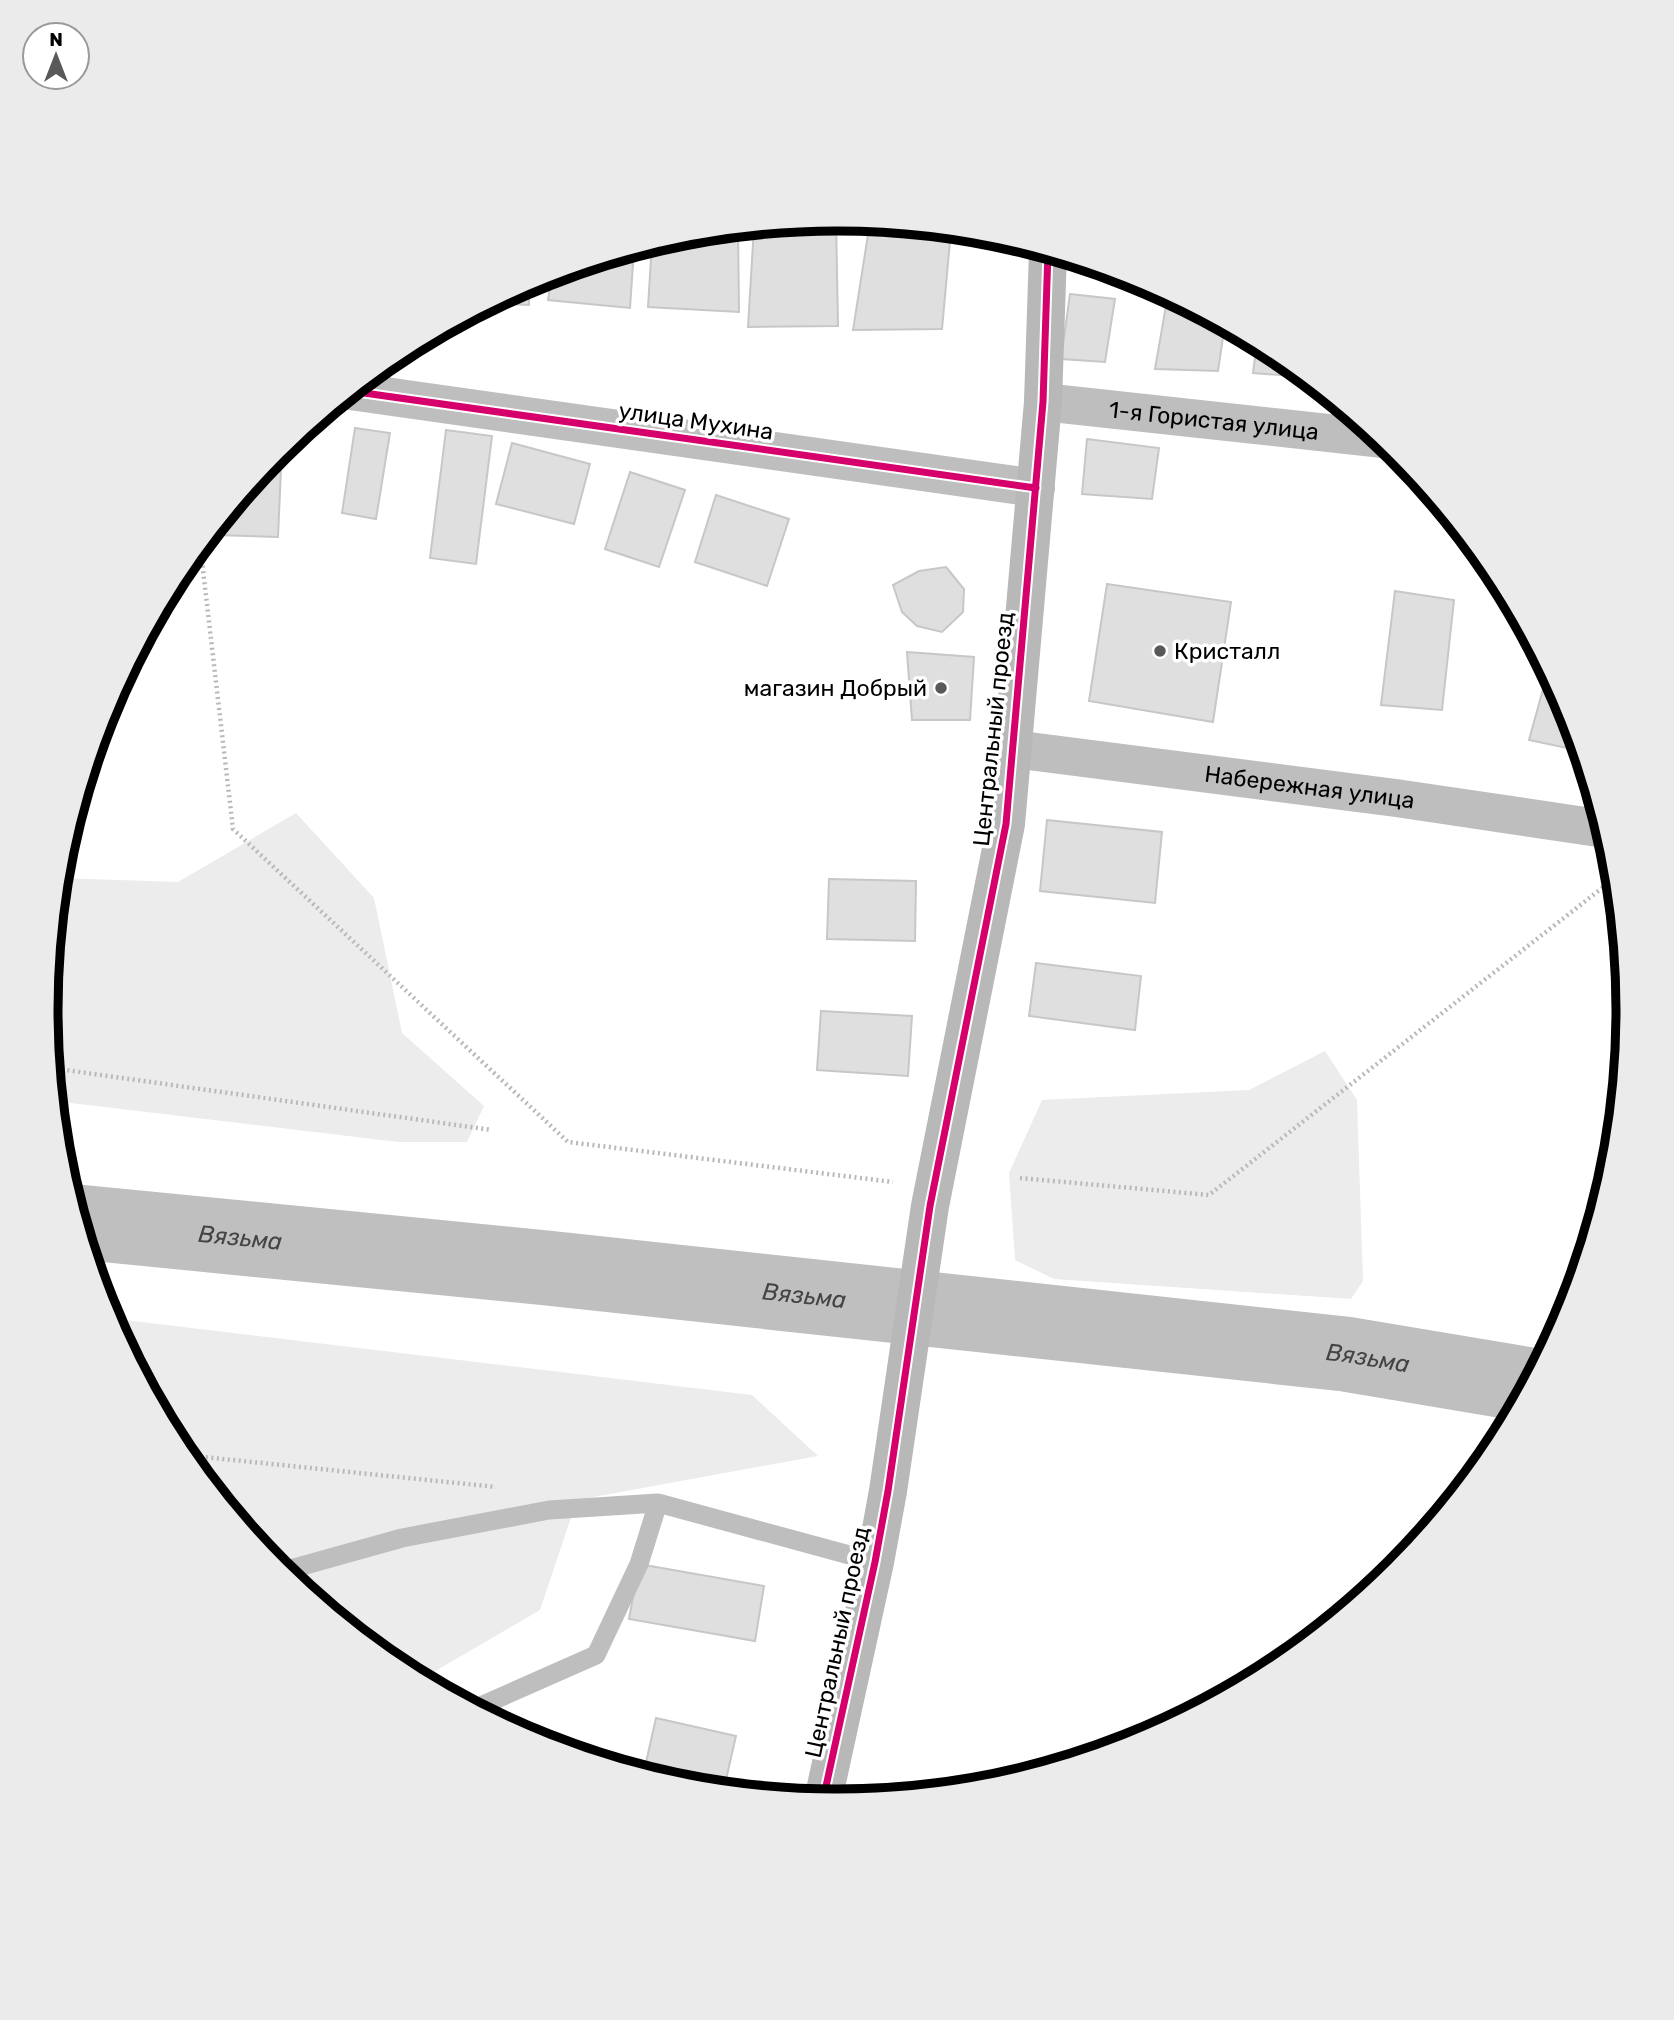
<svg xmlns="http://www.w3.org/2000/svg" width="1674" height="2020" viewBox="0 0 1674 2020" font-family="Rubik,sans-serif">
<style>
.green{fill:#ececec}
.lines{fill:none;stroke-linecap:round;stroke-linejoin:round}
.river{stroke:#bfbfbf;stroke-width:75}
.building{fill:#dfdfdf;stroke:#c7c7c7;stroke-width:2}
.path{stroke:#b9b9b9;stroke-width:4.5;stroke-dasharray:2 3.5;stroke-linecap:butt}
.lane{stroke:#bebebe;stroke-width:19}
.street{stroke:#bebebe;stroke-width:38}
.secondary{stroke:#b8b8b8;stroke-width:38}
.cycleway-casing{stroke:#fff;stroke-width:11}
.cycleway{stroke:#d6006c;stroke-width:7}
.poi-dot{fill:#595959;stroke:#fff;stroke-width:2.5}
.labels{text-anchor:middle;stroke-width:7;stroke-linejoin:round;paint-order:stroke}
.street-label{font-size:23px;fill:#000;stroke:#fff}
.poi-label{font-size:23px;fill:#000;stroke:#fff;text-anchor:start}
.water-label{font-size:24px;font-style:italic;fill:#444;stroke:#fff}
.rim{fill:none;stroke:#000;stroke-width:9}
</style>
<rect width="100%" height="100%" fill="#fff"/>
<path class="green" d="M296,813L374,898L402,1033L484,1106L467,1142H398L54,1101L46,1010L59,878L178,882Z
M1325,1051L1357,1100L1363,1281L1351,1299L1054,1279L1015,1260L1009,1173L1042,1100L1249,1090Z
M108,1318L752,1395L818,1456L577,1500L540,1610L420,1680L397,1668L277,1569L179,1449Z"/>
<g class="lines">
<path class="river" id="s1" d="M78,1222L547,1268L1345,1354L1530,1385"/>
</g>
<path class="building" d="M836,219L838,326L748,327L754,227Z
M870,222L951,230L942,329L853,330Z
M738,228L739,312L648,307L652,243L683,234Z
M634,249L630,308L548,300L552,273Z
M529,282V305L489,303Z
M1070,294L1115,299L1105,362L1061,359Z
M1168,294L1225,324L1218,371L1155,369Z
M1257,342L1277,352L1307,377L1253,373Z
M355,428L390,433L376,519L342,513Z
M446,430L492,436L476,564L430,558Z
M1087,439L1159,448L1152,499L1082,494Z
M512,443L590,464L574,524L496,504Z
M282,446L278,537L215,535V526Z
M630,472L685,490L659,567L605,549Z
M716,495L789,519L767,586L695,562Z
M946,567L964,589L963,612L942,632L917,626L902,612L893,585L919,571Z
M1107,584L1231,602L1213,722L1089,701Z
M1395,591L1454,600L1442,710L1381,705Z
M907,652L974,657L970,720H912Z
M1545,682L1555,683L1568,707L1581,751L1529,740Z
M1047,820L1162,832L1155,903L1040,891Z
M829,879L916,881L915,941L827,939Z
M1036,963L1141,976L1135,1030L1029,1016Z
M821,1011L912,1016L908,1076L817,1070Z
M639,1564L764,1586L755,1641L629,1619Z
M656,1718L736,1736L725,1784L645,1767Z"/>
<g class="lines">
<path class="path" d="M200,544L233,829L568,1142L893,1182
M51,1068L492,1130
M1020,1178L1209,1195L1615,878
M184,1455L496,1487"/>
<path class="lane" d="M280,1572L402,1538L549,1510L658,1503
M474,1709L596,1655L639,1564L658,1503L875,1562"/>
<g class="street">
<path d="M350,391L1036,488"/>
<path id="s2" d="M1043,402L1383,439"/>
<path id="s3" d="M1013,749L1396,798L1605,829"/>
</g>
<path class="secondary" d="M823,1800L875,1562L888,1491L930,1206L1006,824L1043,402L1048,251"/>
<defs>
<path id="cycleway" d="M350,391L1036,488
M823,1800L875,1562L888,1491L930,1206L1006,824L1043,402L1048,251"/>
</defs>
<use href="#cycleway" class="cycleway-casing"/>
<use href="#cycleway" class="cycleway"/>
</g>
<g class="poi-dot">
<circle cx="1160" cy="651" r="7"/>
<circle cx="941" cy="688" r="7"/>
</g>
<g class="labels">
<g class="street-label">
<text transform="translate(696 421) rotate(8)" y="8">улица Мухина</text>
<text dy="8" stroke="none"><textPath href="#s2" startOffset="172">1-я Гористая улица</textPath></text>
<text transform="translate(993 729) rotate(-84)" y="8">Центральный проезд</text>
<text dy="8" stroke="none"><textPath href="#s3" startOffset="299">Набережная улица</textPath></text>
<text transform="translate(837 1642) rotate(-78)" y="8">Центральный проезд</text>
</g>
<g class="poi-label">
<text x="1174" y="659">Кристалл</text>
<text x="927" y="696" text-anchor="end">магазин Добрый</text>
</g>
<g class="water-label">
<text dy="8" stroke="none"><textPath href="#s1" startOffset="163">Вязьма</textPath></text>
<text dy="8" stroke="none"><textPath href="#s1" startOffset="730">Вязьма</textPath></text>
<text dy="8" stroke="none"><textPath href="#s1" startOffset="1297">Вязьма</textPath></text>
</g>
</g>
<path d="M0 0H1674V2020H0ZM58 1010a779 779 0 1 1 1558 0a779 779 0 1 1-1558 0Z" fill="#ebebeb" fill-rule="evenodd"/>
<path class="rim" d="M58 1010a779 779 0 1 1 1558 0a779 779 0 1 1-1558 0Z"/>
<g transform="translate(56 56)"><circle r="33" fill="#ffffff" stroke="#999999" stroke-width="2"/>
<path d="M0-5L12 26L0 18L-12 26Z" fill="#595959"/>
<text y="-10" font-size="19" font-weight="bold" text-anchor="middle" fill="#000000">N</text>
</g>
</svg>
